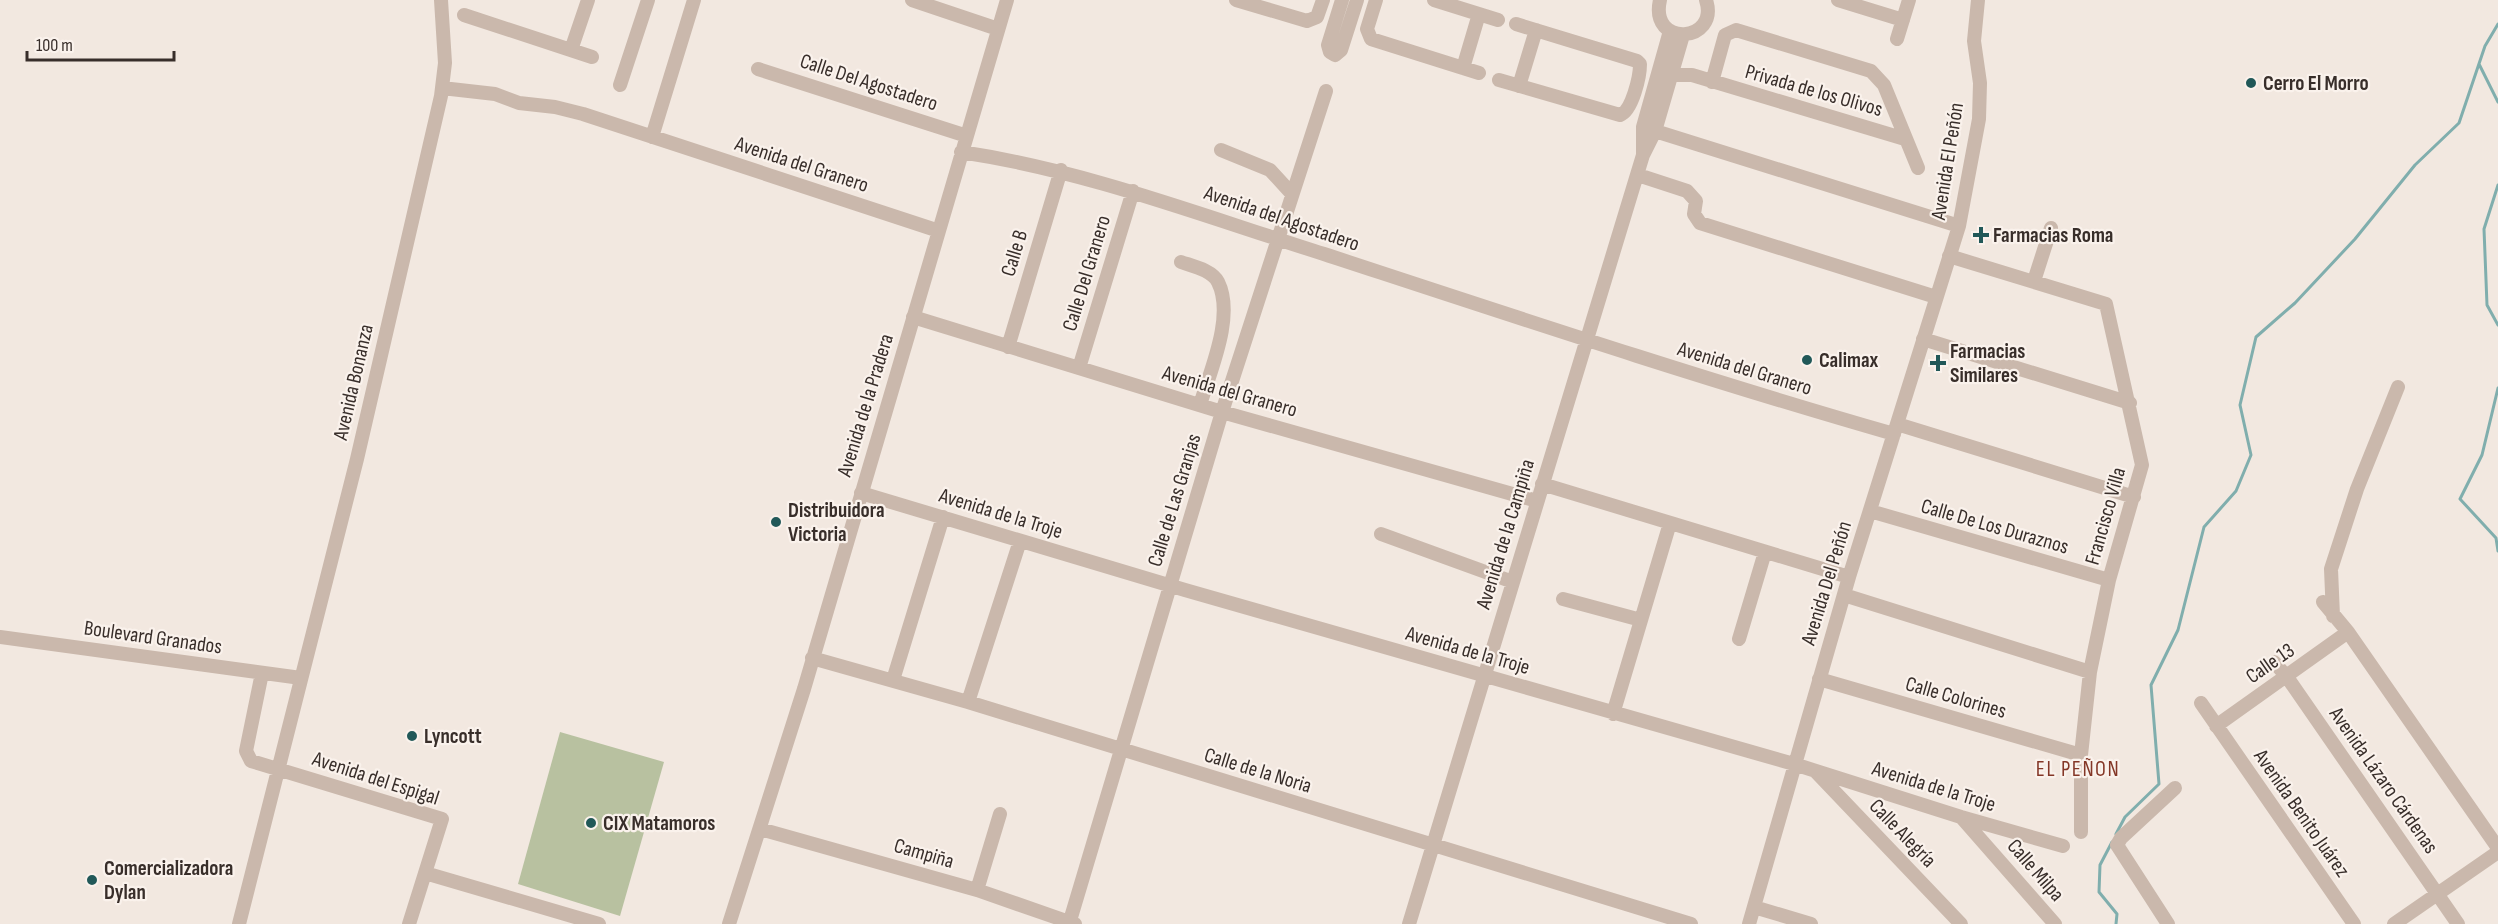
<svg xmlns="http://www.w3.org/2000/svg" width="2498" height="924" viewBox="0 0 2498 924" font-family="'Sofia Sans Condensed',sans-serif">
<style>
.green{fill:#b8c1a0}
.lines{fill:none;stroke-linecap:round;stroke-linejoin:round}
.stream{stroke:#80aead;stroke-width:3}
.minor{stroke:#cab8ac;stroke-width:14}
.poi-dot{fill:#215858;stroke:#faf2ec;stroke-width:2}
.labels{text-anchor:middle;stroke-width:4.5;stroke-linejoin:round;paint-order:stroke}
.street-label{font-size:21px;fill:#382e2a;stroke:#faf2ec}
.poi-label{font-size:21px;font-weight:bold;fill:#382e2a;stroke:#faf2ec;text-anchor:start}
.neighbourhood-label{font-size:22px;letter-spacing:1.5px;fill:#843727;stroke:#faf2ec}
</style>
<rect width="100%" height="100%" fill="#f2e8e0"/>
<path class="green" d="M560,732L664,762L620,916L518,884Z"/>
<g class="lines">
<path class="stream" d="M2479,64L2498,102
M2498,185L2484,229L2487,305L2498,325
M2498,388L2482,455L2460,499L2496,538L2498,551
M2116,834L2125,817L2159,784L2151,685L2178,630L2204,527L2236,491L2251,455L2240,405L2256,337L2295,303L2355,239L2415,165L2459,123L2485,46L2498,24
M2112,842L2100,865L2099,892L2117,914L2116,924"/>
<path class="minor" d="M912,0L998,29
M1236,0L1307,21L1317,17L1323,0
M1342,0L1328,45L1330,52L1335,55L1341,50L1357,0
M1376,0L1367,29L1371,39L1479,73
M1434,0L1498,20
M1660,0C1649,48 1720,43 1706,0
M1838,0L1903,20
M464,15L592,57
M1897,39L1909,0
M571,50L588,0
M1463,68L1479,14
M758,69L967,136
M1672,75H1692L1905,139
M1499,80L1620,115C1632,111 1640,77 1640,64L1637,61L1516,24
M1712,82L1725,35L1736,30L1871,71L1884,85L1918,168
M620,85L648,0
M1519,86L1536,30
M442,88L495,94L519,103L555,107L583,114L939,231
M1655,131L1959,226
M652,137L694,0
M1221,150L1270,170L1292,194
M961,152C1087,171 1203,216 1324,254C1513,316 1702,379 1894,434
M1643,155V127L1670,31
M1638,175L1687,191L1696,201L1694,214L1700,223L1936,297
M1949,256L2106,304L2142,465L2109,580L2090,672L2081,755V832
M1181,262C1192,266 1212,270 1218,282C1235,316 1210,371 1200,405
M2034,281L2051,228
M913,317L1222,412L1537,501
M1923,339L2130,403
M1008,347L1061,170
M1079,368L1133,191
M1897,424L2134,497
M1542,484L1849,577
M861,493L1185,590L1794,764L1961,817L2063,846
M1870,511L2109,580
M1381,534L1513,582
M1844,595L2090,672
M1563,599L1641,620
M2323,602L2348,632L2498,848
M2333,616L2331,569L2357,489L2398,387
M0,637L301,678
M1739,639L1765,552
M812,658L968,702L1691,924
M2274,662L2287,677L2458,924
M262,673L246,751L251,761L442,819L409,924
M1819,679L2081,755
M893,680L943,517
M968,702L1020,541
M2201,703L2354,924
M1613,714L1670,523
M2216,726L2348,632
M1816,772L1961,924
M1961,817L2055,924
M760,829L977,890L1075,924
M425,873L599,924
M977,890L1000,814
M1754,907L1811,924
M239,924L357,459L441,96L445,63L441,0
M729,924L804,689L1007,0
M1069,924L1222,412L1326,91
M1409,924L1643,155L1655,131L1683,35
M1749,924L1849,577L1959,226L1979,119L1980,83L1974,41L1978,0
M2168,924L2117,845L2121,838L2175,788
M2394,924L2498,852"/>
</g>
<g class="poi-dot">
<circle cx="2251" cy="83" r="6"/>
<path d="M1978 226h6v6h6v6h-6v6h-6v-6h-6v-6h6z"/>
<circle cx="1807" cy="360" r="6"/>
<path d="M1935 354h6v6h6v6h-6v6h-6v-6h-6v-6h6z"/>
<circle cx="776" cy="522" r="6"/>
<circle cx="412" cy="736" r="6"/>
<circle cx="591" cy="823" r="6"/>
<circle cx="92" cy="880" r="6"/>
</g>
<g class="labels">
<g class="street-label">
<text transform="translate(869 82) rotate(18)" y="7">Calle Del Agostadero</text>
<text transform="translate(1814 90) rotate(16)" y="7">Privada de los Olivos</text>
<text transform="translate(1947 161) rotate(-81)" y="7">Avenida El Peñón</text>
<text transform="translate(802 164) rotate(18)" y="7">Avenida del Granero</text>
<text transform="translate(1282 218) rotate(19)" y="7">Avenida del Agostadero</text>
<text transform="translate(1014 253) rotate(-73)" y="7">Calle B</text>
<text transform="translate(1086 273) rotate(-73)" y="7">Calle Del Granero</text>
<text transform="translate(1745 368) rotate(17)" y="7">Avenida del Granero</text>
<text transform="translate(353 382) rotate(-77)" y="7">Avenida Bonanza</text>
<text transform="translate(1230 391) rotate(16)" y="7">Avenida del Granero</text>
<text transform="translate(865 405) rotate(-73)" y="7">Avenida de la Pradera</text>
<text transform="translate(1174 500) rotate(-73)" y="7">Calle de Las Granjas</text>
<text transform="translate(1001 513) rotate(17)" y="7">Avenida de la Troje</text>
<text transform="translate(2105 516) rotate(-74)" y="7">Francisco Villa</text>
<text transform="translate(1995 526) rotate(16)" y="7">Calle De Los Duraznos</text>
<text transform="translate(1505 534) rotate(-73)" y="7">Avenida de la Campiña</text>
<text transform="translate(1826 583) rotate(-73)" y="7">Avenida Del Peñón</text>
<text transform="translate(153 637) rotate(8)" y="7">Boulevard Granados</text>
<text transform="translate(1468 650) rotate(16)" y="7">Avenida de la Troje</text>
<text transform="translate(2270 663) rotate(-35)" y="7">Calle 13</text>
<text transform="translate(1956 697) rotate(16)" y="7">Calle Colorines</text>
<text transform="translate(1258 770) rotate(17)" y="7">Calle de la Noria</text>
<text transform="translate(376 778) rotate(18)" y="7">Avenida del Espigal</text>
<text transform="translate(2384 780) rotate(55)" y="7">Avenida Lázaro Cárdenas</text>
<text transform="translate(1934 786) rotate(17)" y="7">Avenida de la Troje</text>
<text transform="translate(2302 813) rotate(55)" y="7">Avenida Benito Juárez</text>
<text transform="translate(1903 833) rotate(46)" y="7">Calle Alegría</text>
<text transform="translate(924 853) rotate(16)" y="7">Campiña</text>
<text transform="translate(2036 870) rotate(49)" y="7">Calle Milpa</text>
</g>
<g class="poi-label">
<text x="2263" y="90">Cerro El Morro</text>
<text x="1993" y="242">Farmacias Roma</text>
<text x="1950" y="358">Farmacias<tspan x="1950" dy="24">Similares</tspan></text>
<text x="1819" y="367">Calimax</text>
<text x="788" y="517">Distribuidora<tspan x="788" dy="24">Victoria</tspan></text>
<text x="424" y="743">Lyncott</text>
<text x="603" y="830">CIX Matamoros</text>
<text x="104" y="875">Comercializadora<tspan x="104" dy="24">Dylan</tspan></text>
</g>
<g class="neighbourhood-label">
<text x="2078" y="776">EL PEÑON</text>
</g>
</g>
<path d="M27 51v9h147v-9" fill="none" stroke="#382e2a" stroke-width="3"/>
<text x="36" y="51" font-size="18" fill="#382e2a" stroke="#faf2ec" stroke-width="4.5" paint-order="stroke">100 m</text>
</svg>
